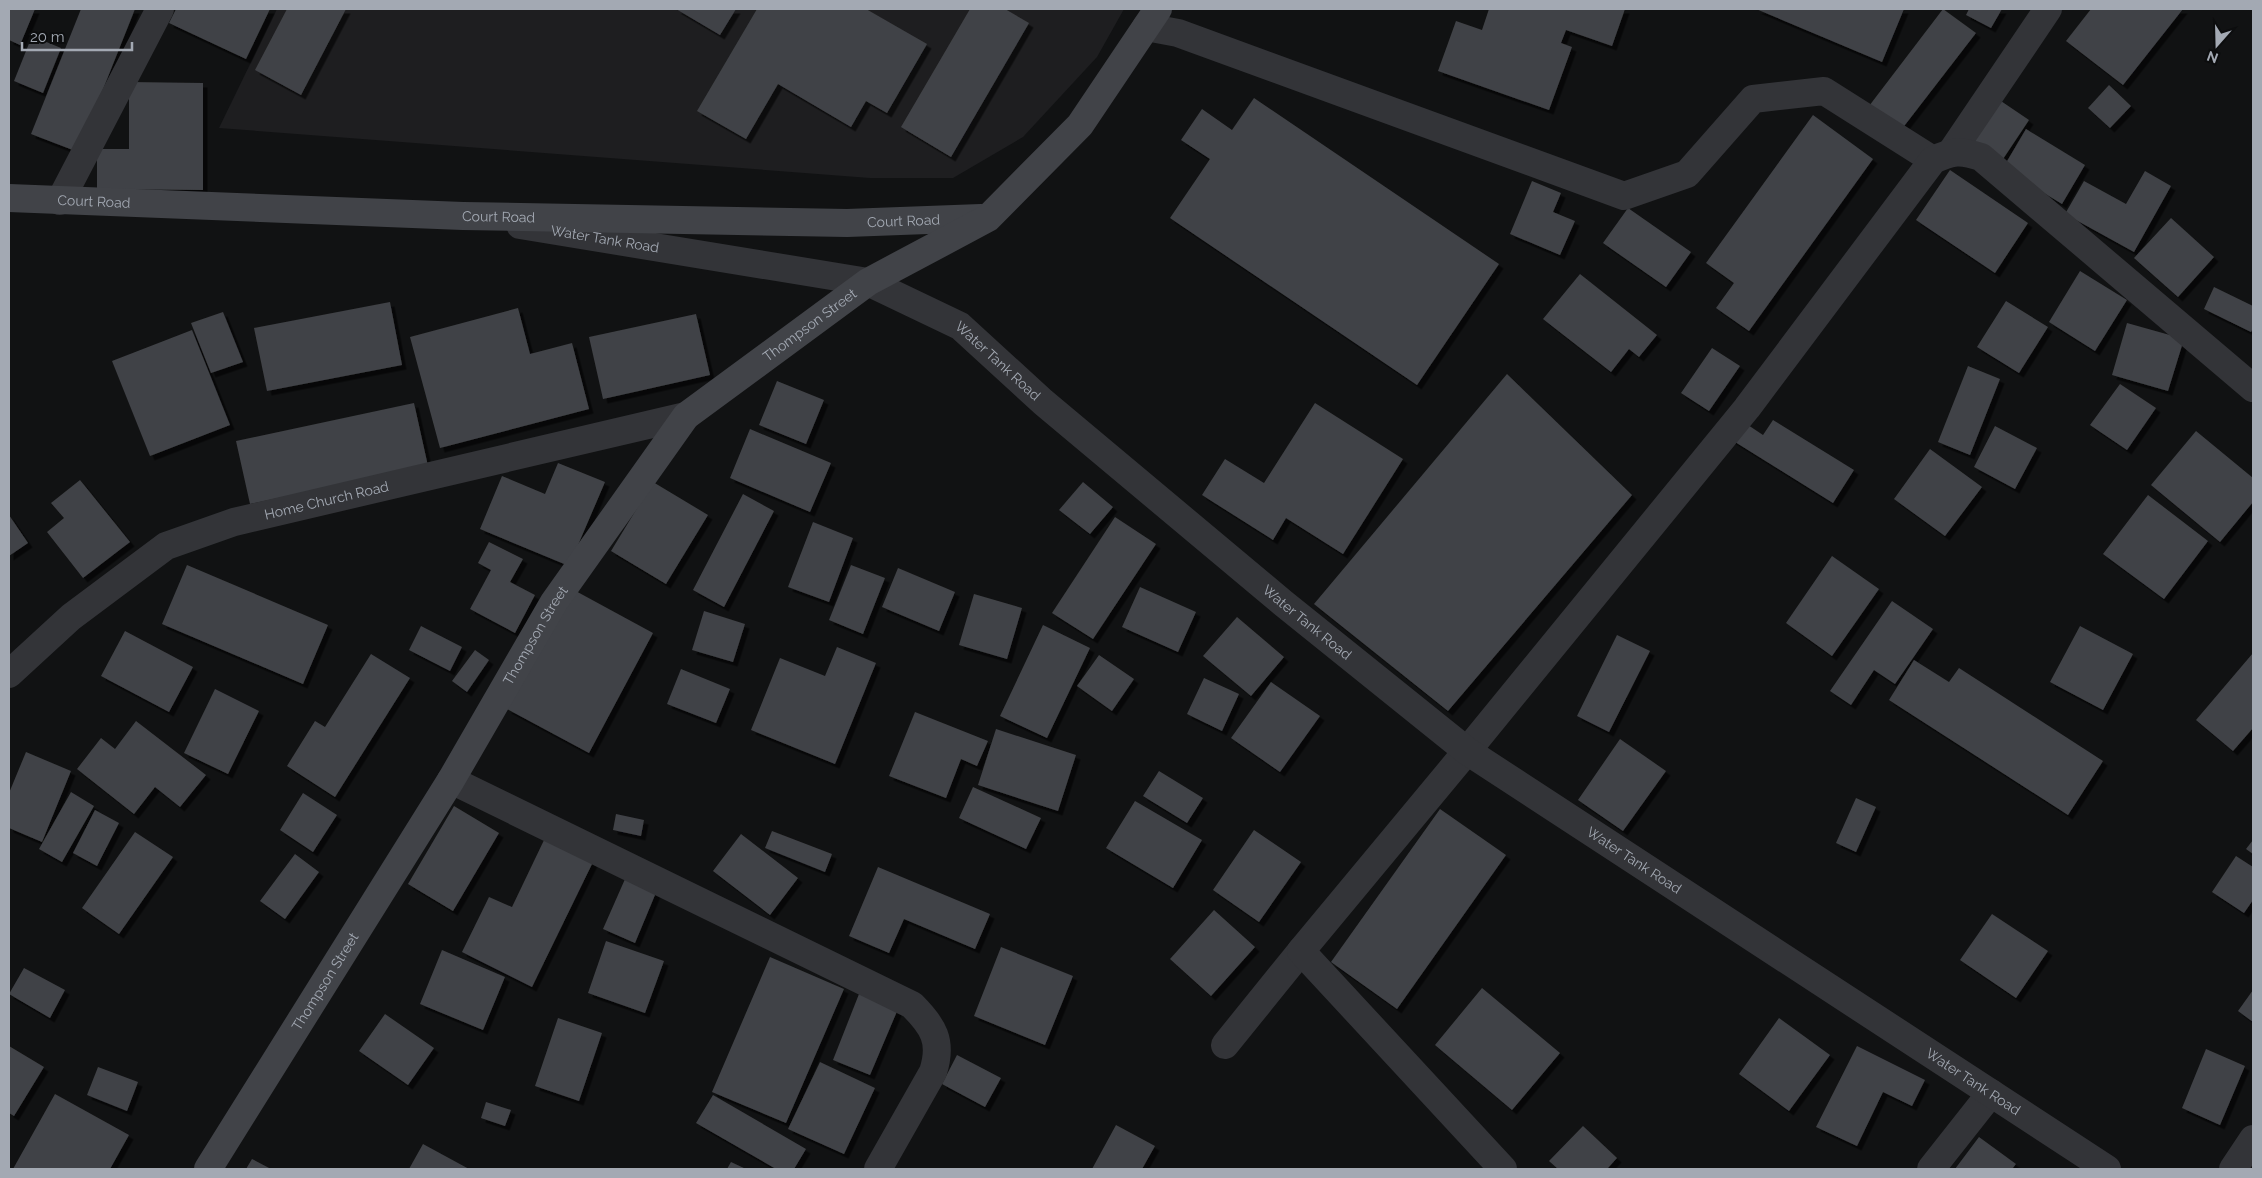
<svg xmlns="http://www.w3.org/2000/svg" width="2262" height="1178" viewBox="0 0 2262 1178" font-family="Raleway,sans-serif">
<style>
.built{fill:#1e1e20}
.building{fill:#404246;filter:url(#shadow)}
.lines{fill:none;stroke-linecap:round;stroke-linejoin:round}
.minor{stroke:#333438;stroke-width:28}
.tertiary{stroke:#333438;stroke-width:28}
.secondary{stroke:#414348;stroke-width:28}
.labels{text-anchor:middle;stroke-width:5;stroke-linejoin:round;paint-order:stroke}
.street-label{font-size:14px;fill:#a3a9b3;stroke:#0c0d0e}
</style>
<defs>
<filter id="shadow"><feDropShadow dx="4.5" dy="4.5" stdDeviation="0" flood-color="#0009"/></filter>
</defs>
<rect width="100%" height="100%" fill="#111213"/>
<path class="built" d="M277,9H1124L1097,57L1023,137L953,178H870L219,128Z"/>
<path class="building" d="M9,9H35L20,45L9,40Z
M81,9H135L78,152L31,134Z
M176,9H270L246,59L169,23Z
M287,9H346L301,95L255,70Z
M676,9H736L720,35Z
M757,9H866L927,44L887,113L866,101L851,127L778,84L746,139L697,111Z
M970,9H1005L1029,23L951,157L901,127Z
M1489,9H1625L1612,46L1566,30L1561,43L1572,47L1549,110L1438,71L1456,21L1482,30Z
M1756,9H1904L1882,62Z
M1943,9L1976,33L1898,134L1866,110Z
M1969,9H2002L1991,28L1966,15Z
M2091,9H2183L2123,85L2066,41Z
M32,36L61,48L43,93L14,81Z
M129,82L203,83V190L97,189V149H129Z
M2109,85L2131,106L2110,128L2088,108Z
M1995,97L2029,120L2001,162L1966,138Z
M1254,98L1499,264L1417,385L1170,218L1210,159L1181,140L1202,109L1232,130Z
M1813,115L1873,159L1749,331L1716,308L1734,283L1706,263Z
M2026,129L2085,165L2062,204L2003,168Z
M1950,170L2028,223L1995,273L1916,220Z
M2145,171L2171,186L2134,252L2065,214L2084,181L2126,204Z
M1532,181L1561,193L1553,212L1575,221L1560,255L1510,234Z
M1628,208L1691,252L1666,287L1603,243Z
M2171,218L2214,257L2178,297L2134,258Z
M2080,271L2127,300L2095,351L2049,322Z
M1580,274L1657,335L1639,357L1629,349L1611,372L1543,319Z
M2214,287L2253,306V328L2251,332L2204,309Z
M2006,301L2048,327L2019,373L1977,347Z
M390,302L402,365L267,391L254,328Z
M518,308L530,354L572,343L589,409L440,448L410,337Z
M223,312L243,362L211,373L191,323Z
M696,314L710,375L603,399L589,337Z
M2127,323L2184,339L2168,391L2112,375Z
M192,330L230,425L150,456L112,361Z
M1712,348L1740,366L1709,411L1681,393Z
M1968,366L2000,379L1970,455L1938,442Z
M1507,374L1632,495L1448,711L1314,604Z
M777,381L824,400L806,444L759,425Z
M2120,384L2156,408L2127,450L2090,425Z
M414,403L428,466L250,504L236,441Z
M1315,403L1403,459L1343,554L1286,518L1273,540L1202,495L1225,459L1264,483Z
M1739,419L1763,435L1773,420L1854,470L1833,503L1727,437Z
M1995,426L2037,448L2015,489L1974,467Z
M750,429L831,463L810,512L730,478Z
M2196,431L2253,478V502L2220,542L2151,485Z
M1930,449L1982,487L1945,536L1894,499Z
M558,463L605,482L569,566L480,529L502,476L545,494Z
M80,480L130,542L83,578L47,532L64,518L51,503Z
M653,482L708,515L666,584L611,551Z
M1083,482L1113,507L1090,534L1059,510Z
M743,494L774,511L724,607L693,590Z
M2148,495L2208,541L2164,599L2103,554Z
M9,515L28,543L9,556Z
M1115,517L1156,544L1093,639L1052,613Z
M813,522L853,538L829,602L788,587Z
M489,542L523,559L510,582L535,595L515,633L470,609L491,570L478,563Z
M1832,556L1879,589L1832,656L1786,623Z
M187,565L328,625L303,684L162,624Z
M851,565L885,578L863,634L829,620Z
M898,568L955,592L939,631L882,607Z
M1140,587L1196,612L1178,652L1122,627Z
M572,589L653,633L589,753L507,709Z
M974,594L1022,608L1007,659L959,645Z
M1892,601L1933,629L1895,684L1874,670L1851,705L1830,691Z
M704,611L745,624L733,662L692,650Z
M1237,617L1284,657L1251,696L1203,656Z
M1043,625L1090,648L1047,738L1000,716Z
M421,626L462,647L450,671L409,650Z
M2080,626L2133,654L2103,710L2050,682Z
M125,631L193,667L169,712L101,676Z
M1617,635L1650,651L1609,732L1577,716Z
M837,647L876,663L835,764L751,730L780,658L825,676Z
M475,650L489,660L467,692L452,681Z
M2253,653V728L2233,751L2196,720Z
M371,654L410,678L335,797L287,766L315,721L325,727Z
M1099,655L1134,679L1112,711L1077,686Z
M1914,660L1949,682L1959,668L2103,761L2068,815L1889,700Z
M681,669L730,689L716,723L667,704Z
M1204,678L1239,694L1222,731L1187,714Z
M1271,682L1320,716L1280,772L1231,738Z
M215,689L259,711L228,774L184,753Z
M915,712L988,741L977,766L961,759L946,798L889,776Z
M136,721L206,775L180,807L155,787L134,814L77,769L101,738L115,749Z
M996,729L1076,755L1058,811L978,785Z
M1620,739L1666,771L1623,831L1578,800Z
M26,752L71,771L42,842L9,828V793Z
M1159,771L1203,798L1187,823L1143,796Z
M973,787L1041,818L1026,849L959,818Z
M71,792L94,806L62,862L39,849Z
M303,793L337,815L313,852L280,830Z
M1856,798L1876,807L1856,852L1836,843Z
M1135,801L1202,840L1173,888L1106,848Z
M454,806L499,833L453,911L408,884Z
M1440,809L1506,855L1397,1009L1331,962Z
M95,810L119,823L97,866L73,853Z
M616,814L644,820L641,836L613,830Z
M1254,830L1301,862L1259,922L1213,890Z
M772,831L832,854L825,872L765,848Z
M135,832L173,857L119,934L82,908Z
M741,834L798,878L770,915L713,871Z
M545,838L593,862L532,987L462,952L489,897L512,907Z
M2253,840V854L2246,849Z
M295,854L319,872L285,919L260,901Z
M2236,856L2253,867V900L2244,913L2212,892Z
M878,867L990,914L975,949L904,919L889,953L849,936Z
M629,870L660,883L635,943L603,929Z
M1214,910L1255,947L1211,996L1170,959Z
M1992,914L2048,951L2016,998L1960,960Z
M606,941L664,961L645,1013L588,993Z
M1001,947L1073,976L1045,1045L974,1016Z
M442,950L505,977L483,1030L420,1004Z
M770,957L844,989L786,1123L712,1092Z
M24,968L65,990L50,1018L9,994Z
M1482,988L1560,1053L1512,1110L1435,1045Z
M2253,990V1022L2238,1011Z
M859,994L898,1009L870,1075L833,1060Z
M385,1014L434,1048L408,1085L359,1051Z
M558,1018L602,1033L579,1101L535,1086Z
M1779,1018L1830,1055L1789,1111L1739,1074Z
M9,1046L44,1067L14,1116L9,1113Z
M1857,1046L1925,1080L1912,1106L1883,1092L1857,1146L1816,1127Z
M2206,1049L2245,1066L2220,1125L2182,1108Z
M957,1055L1001,1078L985,1107L942,1084Z
M820,1062L875,1088L844,1154L788,1129Z
M98,1067L138,1082L127,1111L87,1095Z
M55,1094L129,1135L110,1169H13Z
M713,1095L806,1149L794,1169H776L696,1123Z
M486,1102L511,1110L505,1126L481,1118Z
M1116,1125L1155,1146L1142,1169H1092Z
M1583,1126L1617,1158L1607,1169H1558L1549,1161Z
M1979,1137L2016,1164L2012,1169H1955Z
M423,1144L469,1169H409Z
M252,1159L271,1169H246Z
M731,1162L746,1169H727Z"/>
<g class="lines">
<g class="minor">
<path d="M1146,27L1178,33L1624,196L1687,174L1753,99L1824,91L1933,160"/>
<path d="M1952,151L2048,9"/>
<path d="M60,201L160,9"/>
<path id="s1" d="M9,674L71,617L166,546L234,522L686,416"/>
<path d="M451,780L912,1005C933,1026 943,1041 933,1072L878,1169"/>
<path d="M1225,1045L1301,951"/>
<path d="M1503,1169L1301,951L1467,751L1747,408L1933,160C1953,151 1960,150 1981,157L2253,388"/>
<path d="M1931,1169L1991,1093"/>
<path d="M2233,1169L2253,1139"/>
</g>
<path class="tertiary" id="s2" d="M520,225L868,282L960,326L1043,402L1283,603L1467,751L2107,1169"/>
<g class="secondary">
<path id="s3" d="M9,198L463,216L847,223L981,218"/>
<path id="s4" d="M208,1169L451,780L554,602L686,416L868,282L988,218L1080,125L1158,9"/>
</g>
</g>
<g class="labels">
<g class="street-label">
<text dy="5" stroke="none"><textPath href="#s3" startOffset="85">Court Road</textPath></text>
<text dy="5" stroke="none"><textPath href="#s3" startOffset="490">Court Road</textPath></text>
<text dy="5" stroke="none"><textPath href="#s3" startOffset="895">Court Road</textPath></text>
<text dy="5" stroke="none"><textPath href="#s2" startOffset="86">Water Tank Road</textPath></text>
<text dy="5" stroke="none"><textPath href="#s4" startOffset="1046">Thompson Street</textPath></text>
<text dy="5" stroke="none"><textPath href="#s2" startOffset="506">Water Tank Road</textPath></text>
<text dy="5" stroke="none"><textPath href="#s1" startOffset="370">Home Church Road</textPath></text>
<text dy="5" stroke="none"><textPath href="#s2" startOffset="911">Water Tank Road</textPath></text>
<text dy="5" stroke="none"><textPath href="#s4" startOffset="626">Thompson Street</textPath></text>
<text dy="5" stroke="none"><textPath href="#s2" startOffset="1316">Water Tank Road</textPath></text>
<text dy="5" stroke="none"><textPath href="#s4" startOffset="221">Thompson Street</textPath></text>
<text dy="5" stroke="none"><textPath href="#s2" startOffset="1721">Water Tank Road</textPath></text>
</g>
</g>
<rect width="2262" height="1178" fill="none" stroke="#a3a9b3" stroke-width="20"/>
<g transform="translate(2217 45) rotate(200)" stroke="#0c0d0e" stroke-width="4" paint-order="stroke">
<path d="M0-4L9 19L0 12L-9 19Z" fill="#a3a9b3"/>
<text y="-8" font-size="14" font-weight="bold" text-anchor="middle" fill="#a3a9b3">N</text>
</g>
<path d="M22 42v8h110v-8" fill="none" stroke="#a3a9b3" stroke-width="2.5"/>
<text x="30" y="42" font-size="15" fill="#a3a9b3" stroke="#0c0d0e" stroke-width="4" paint-order="stroke">20 m</text>
</svg>
